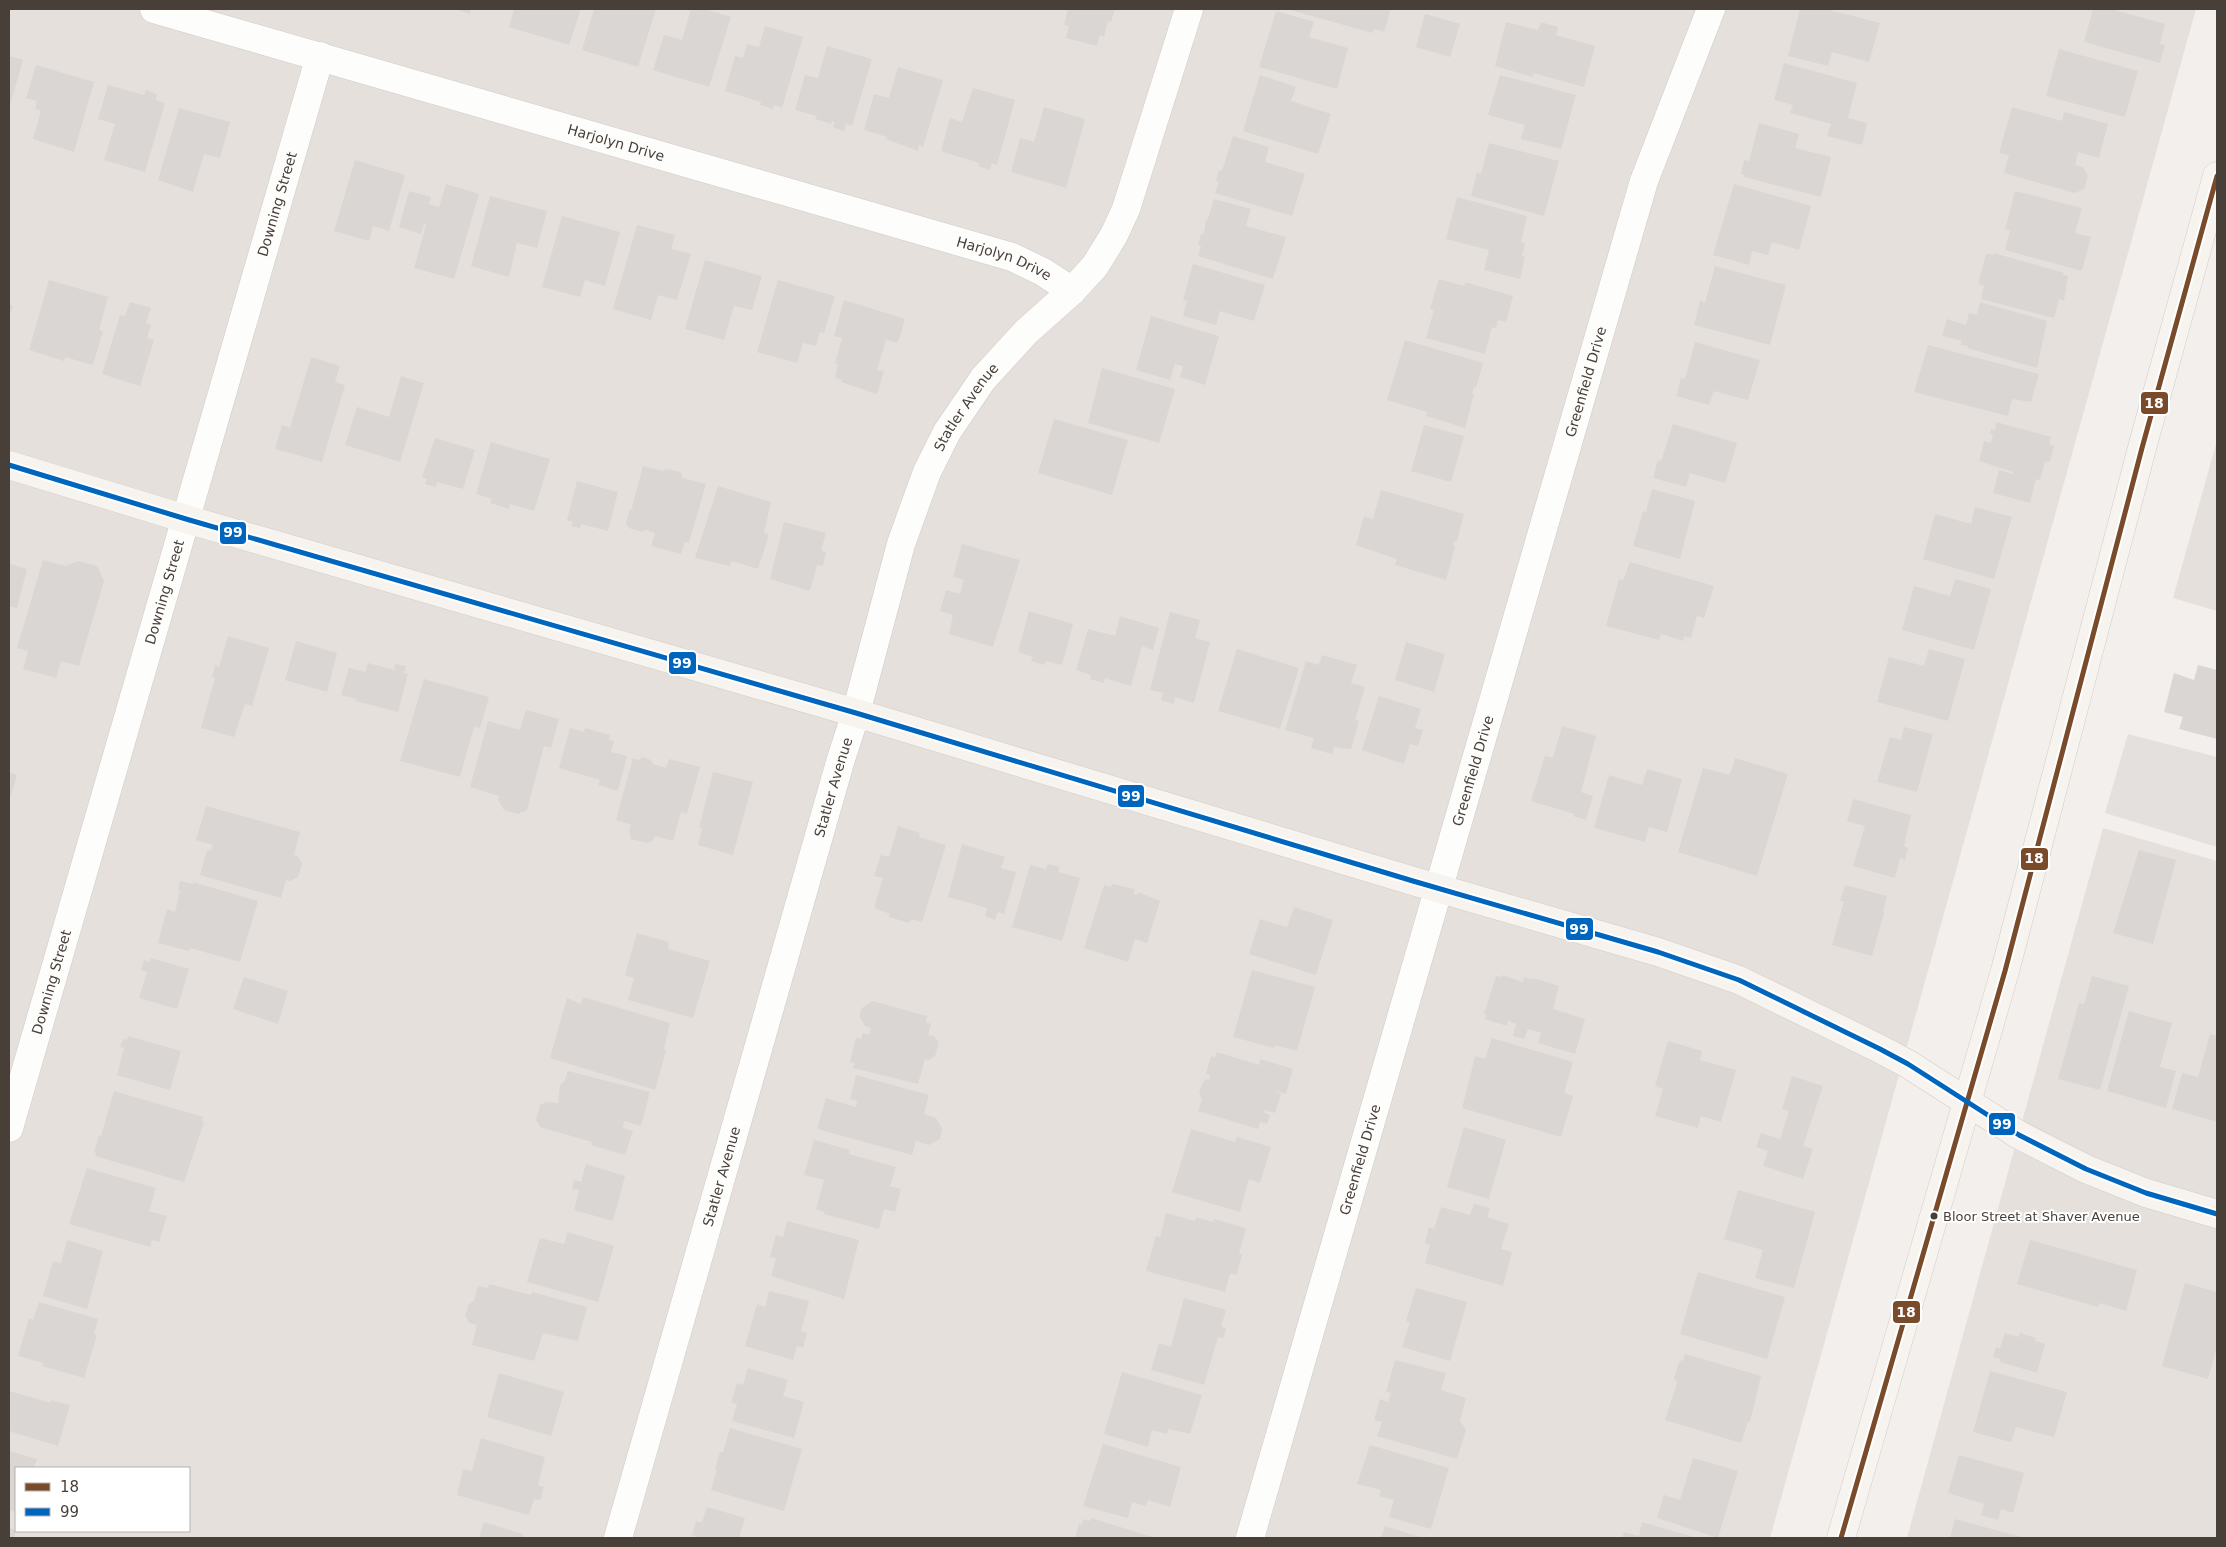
<svg xmlns="http://www.w3.org/2000/svg" width="2226" height="1547" viewBox="0 0 2226 1547" font-family="'DejaVu Sans',sans-serif">
<style>
.residential{fill:#e5e0db;fill-rule:evenodd}
.parking{fill:#e4e0de}
.building{fill:#dad6d4}
.lines{fill:none;stroke-linecap:round;stroke-linejoin:round}
.street-casing{stroke:#cfcbc9;stroke-width:29}
.secondary-casing{stroke:#d2ccc6;stroke-width:29}
.street{stroke:#fdfdfc;stroke-width:28}
.secondary{stroke:#f7f4f0;stroke-width:28}
.bus-1-casing{stroke:#fff;stroke-width:9}
.bus-2-casing{stroke:#fff;stroke-width:9}
.bus-1{stroke:#7a4b2a;stroke-width:5}
.bus-2{stroke:#0065bd;stroke-width:5}
.bus-dot{fill:#483f39;stroke:#fff;stroke-width:2}
.labels{text-anchor:middle;stroke-width:4;stroke-linejoin:round;paint-order:stroke}
.bus-label{font-size:13px;fill:#483f39;stroke:#fff;text-anchor:start}
.street-label{font-size:14px;fill:#483f39;stroke:#fff}
.line-badge{stroke:#fff;stroke-width:2}
.badge-label{font-size:14px;text-anchor:middle;font-weight:bold;fill:#fff}
</style>
<rect width="100%" height="100%" fill="#f2efed"/>
<path class="residential" d="M9,9H2196L1770,1538H9ZM16,1468H189V1531H16Z
M2217,440V611L2173,598Z
M2103,828L2217,861V1538H1907Z"/>
<path class="parking" d="M2128,734L2217,757V847L2105,813Z"/>
<path class="building" d="M456,9H471L470,14Z
M514,9H581L569,45L509,27Z
M594,9H656L638,67L582,50Z
M691,9H705L731,17L709,87L653,70L664,35L682,40Z
M1068,9H1115L1111,22L1108,21L1104,37L1100,35L1097,46L1066,38L1069,26L1064,25Z
M1287,9H1391L1384,32L1374,29L1372,33Z
M1800,9H1826L1880,23L1869,62L1832,52L1828,66L1788,56Z
M2093,9H2111L2165,24L2160,44L2165,45L2160,63L2084,42Z
M1276,11L1314,22L1309,37L1348,48L1337,89L1259,67Z
M1425,14L1460,24L1450,57L1416,47Z
M1506,22L1538,30L1541,22L1558,27L1556,35L1595,46L1584,87L1533,73V77L1495,66Z
M765,26L803,37L782,108L774,105L773,109L760,105L761,102L725,91L735,56L743,58L747,44L759,47Z
M827,46L872,59L852,126L846,124L844,131L833,127L835,122L832,121L831,124L815,119L817,116L795,110L805,75L818,78Z
M2059,49L2138,71L2125,117L2046,96Z
M9,56L23,60L9,108Z
M1784,63L1857,83L1848,118L1867,123L1862,145L1827,136L1831,124L1790,113L1793,105L1774,100Z
M36,65L94,82L74,152L33,139L41,111L35,109L37,101L26,98Z
M898,67L943,80L923,147L919,145L918,151L886,139L887,137L864,130L874,94L889,98Z
M1260,75L1296,87L1291,101L1331,114L1318,154L1243,131Z
M1500,75L1576,95L1561,149L1521,139L1525,125L1488,115Z
M108,85L144,95L146,90L157,94L156,100L165,103L145,172L104,160L115,124L98,119Z
M973,88L1015,100L997,165L992,163L990,170L978,166L979,163L941,151L950,118L962,122Z
M1044,107L1085,119L1066,188L1011,172L1020,138L1034,142Z
M2012,107L2062,121L2064,112L2108,124L2099,158L2078,152L2075,165L2083,167L2088,176L2084,189L2075,193L2004,173L2009,155L1999,153Z
M179,108L230,122L220,158L204,154L193,192L158,180Z
M1759,123L1799,134L1795,148L1831,157L1821,197L1744,177L1745,175L1741,174L1744,160L1749,161Z
M1233,136L1269,147L1265,162L1305,174L1292,216L1215,193L1219,182L1216,181L1219,170L1222,171Z
M1489,143L1559,161L1544,216L1471,196L1477,172L1481,174Z
M355,160L405,175L389,231L373,226L369,241L334,231Z
M446,184L479,194L454,279L414,268L426,225L424,224L421,234L399,227L409,191L431,197L429,204L439,207Z
M1734,184L1811,206L1799,250L1772,242L1768,255L1752,251L1749,265L1713,255Z
M2015,191L2082,208L2075,233L2091,237L2082,271L2005,250L2010,230L2005,229L2006,226Z
M490,196L547,211L537,248L517,243L509,277L471,266Z
M1457,197L1527,216L1521,242L1525,243L1522,256L1525,257L1520,279L1484,270L1489,250L1446,239Z
M1214,199L1251,209L1246,226L1286,237L1273,279L1198,256L1201,246L1198,245L1201,234H1204L1206,220L1208,219Z
M562,216L620,232L605,286L585,280L580,297L542,287Z
M637,225L675,235L671,249L691,254L677,300L658,295L651,320L613,309Z
M1994,253L2064,273L2063,275L2068,276L2064,301L2059,299L2054,318L1981,299L1984,286L1978,284L1986,254L1993,255Z
M705,260L762,276L752,310L734,306L724,340L685,329Z
M1193,264L1265,285L1254,321L1220,311L1216,325L1183,316L1187,301L1183,300Z
M1715,266L1786,285L1770,345L1694,325L1700,301L1705,303Z
M1439,279L1464,286L1465,282L1513,296L1506,322L1498,320L1496,328L1492,327L1485,354L1426,338L1434,310L1430,309Z
M49,280L108,297L99,330L103,331L93,365L65,357L64,361L29,350Z
M778,280L835,296L824,333L820,332L816,346L803,343L797,363L757,352Z
M844,300L905,319L898,343L886,340L877,370L884,371L877,394L841,382L842,380L835,378L838,364L835,363L842,338L834,336Z
M130,302L151,308L146,323L151,325L147,338L154,340L140,386L102,374L120,315L125,316Z
M1980,302L2047,321L2037,368L1967,348L1968,346L1960,345L1962,341L1942,336L1947,319L1966,325L1969,313L1977,315Z
M9,305L13,306L9,318Z
M1151,316L1219,336L1205,385L1180,377L1183,366L1175,364L1170,380L1136,370Z
M1405,340L1483,363L1476,388L1474,387L1472,394H1474L1465,428L1426,416L1427,412L1387,400Z
M1695,342L1760,360L1748,400L1714,391L1709,405L1676,396L1681,378L1685,379Z
M1928,345L2039,374L2031,402L2012,399L2008,416L1914,392Z
M311,357L340,366L335,382L345,385L322,462L275,449L282,425L290,428Z
M1102,368L1175,389L1159,443L1088,423Z
M401,376L424,383L400,462L345,445L357,407L389,417Z
M1054,419L1128,440L1112,495L1038,473Z
M1996,422L2051,437L2049,444L2054,446L2050,462L2045,461L2040,480L2036,479L2030,503L1993,493L1999,470L2013,474V472L1979,461L1984,441L1991,443L1993,435L1990,434L1991,429L1995,430Z
M1673,424L1737,443L1725,483L1690,473L1686,487L1653,478L1658,460L1661,461Z
M1424,425L1464,436L1451,482L1411,471Z
M435,438L475,450L463,489L437,482L436,487L425,484L427,479L422,477Z
M491,442L550,459L534,511L510,504L509,509L490,503L492,499L476,494Z
M643,466L662,471L666,469L681,472L682,478L706,484L689,543L685,542L681,554L651,546L655,533L646,530L642,532L629,528L626,523L630,510L633,507H632Z
M577,481L618,492L608,531L581,524L580,528L571,526L573,522L567,520Z
M718,486L771,502L764,533L769,535L758,569L732,561L730,566L695,558Z
M1652,489L1695,501L1680,559L1633,546L1643,511L1646,512Z
M1381,490L1464,514L1457,541H1455L1453,546L1455,547L1446,580L1395,565L1397,559L1356,545L1364,516L1373,519Z
M1975,507L2012,517L1994,579L1923,559L1935,514L1971,524Z
M784,522L826,533L821,551L826,552L823,566L817,565L810,591L770,579Z
M962,544L1020,560L993,647L949,634L953,615L940,611L946,590L960,594L964,580L953,577Z
M9,559H11L10,564L27,569L17,608L9,606Z
M43,560L66,566L78,561L97,566L104,581L79,666L61,661L56,678L23,669L28,651L17,648Z
M1630,562L1714,586L1704,618L1697,616L1691,638L1684,636L1683,641L1661,634L1659,640L1606,626L1619,579L1623,580Z
M1955,579L1991,589L1974,650L1902,630L1914,586L1950,596Z
M1029,611L1073,624L1062,665L1046,661L1044,665L1031,661L1033,657L1018,652Z
M1170,612L1200,620L1195,638L1210,642L1194,703L1175,697L1174,704L1161,700L1163,693L1150,690Z
M1120,616L1159,628L1153,650L1142,646L1131,686L1105,678L1104,683L1090,679L1091,675L1076,670L1088,629L1115,636Z
M228,636L269,648L252,706L245,704L234,737L201,728L215,678L212,677L215,665L219,667Z
M296,641L337,653L327,692L285,680Z
M1406,642L1445,654L1434,692L1395,680Z
M1237,649L1299,668L1280,729L1218,711Z
M1929,649L1965,659L1948,721L1877,702L1889,657L1924,666Z
M1322,655L1357,665L1351,683L1365,687L1355,720L1359,721L1351,749L1334,747L1332,754L1311,748L1314,738L1285,730L1306,661L1319,665Z
M368,663L394,670L395,664L406,666L404,673L408,674L398,712L356,701L357,699L341,695L349,668L365,672Z
M2198,665L2217,670V739L2179,729L2183,717L2164,712L2174,673L2194,680Z
M424,679L489,697L480,728L474,727L460,777L400,761Z
M1379,696L1421,709L1415,728L1423,730L1418,746L1410,744L1404,764L1362,750Z
M526,710L559,719L551,748L544,746L527,810L518,814L504,810L498,800L499,796L470,787L488,721L520,730Z
M1562,726L1596,736L1581,792L1593,796L1586,820L1573,816L1574,814L1531,801L1545,756L1553,758Z
M1904,727L1933,734L1917,792L1877,782L1890,737L1901,740Z
M570,728L584,732L585,728L610,735L609,740L614,741L611,752L627,756L618,791L598,785L600,780L559,768Z
M642,757L651,760L653,764L666,768L669,759L700,767L687,814L681,812L673,841L655,836L653,840L647,843L631,839L629,832L631,825L616,820L633,758L639,760Z
M1735,758L1788,774L1757,876L1678,852L1703,768L1730,775Z
M1647,769L1682,779L1667,832L1649,827L1645,842L1594,828L1609,775L1642,785Z
M9,772L17,775L9,802Z
M713,772L753,782L733,855L698,845L702,829L699,828Z
M1853,799L1911,815L1904,846L1908,848L1905,860L1900,858L1895,878L1853,866L1865,826L1847,821Z
M206,806L300,832L294,855L298,856L302,864L300,871L298,877L290,881L286,880L281,898L200,875L207,850L211,851L213,845L196,840Z
M898,826L920,833L919,837L946,845L922,922L911,919L910,923L889,917L890,914L874,908L883,878L874,876L881,855L889,857Z
M962,844L1005,857L1001,868L1016,872L1004,914L998,912L995,920L985,916L987,908L948,897Z
M2139,850L2176,860L2153,944L2113,933Z
M1048,864L1060,867L1058,872L1080,878L1062,941L1012,927L1030,865L1046,869Z
M180,881L193,884V882L258,901L240,962L190,948L189,951L158,943L167,909L175,912L180,891L178,890Z
M1112,884L1135,889L1133,894L1137,895L1138,892L1160,901L1147,943L1135,939L1128,962L1084,948L1104,885L1111,887Z
M1845,885L1887,896L1883,912L1884,913L1872,956L1832,945L1844,901H1840Z
M1294,907L1333,920L1316,975L1249,954L1260,919L1287,927Z
M637,933L669,942L668,949L710,961L693,1018L628,1000L634,978L625,975Z
M151,958L189,969L177,1009L139,998L147,972L141,970L144,960L149,962Z
M1252,970L1315,987L1297,1051L1275,1045L1274,1048L1233,1037Z
M1502,975L1523,982L1524,977L1532,980L1533,978L1559,986L1553,1009L1585,1019L1575,1054L1538,1043L1541,1033L1528,1029L1524,1039L1513,1036L1516,1024L1508,1021L1507,1026L1485,1019L1486,1014H1484L1496,976L1502,977Z
M2092,976L2129,986L2100,1090L2058,1079L2079,1003L2084,1004Z
M244,977L288,991L278,1024L233,1009Z
M583,997L670,1023L664,1049L666,1051L655,1090L550,1058L567,998L581,1004Z
M872,1001L927,1016L926,1022L931,1024L928,1035L934,1036L939,1042L935,1056L929,1060L925,1059L918,1084L853,1068L855,1063L850,1062L856,1038L861,1039L863,1033L869,1035L871,1028L865,1026L859,1016L862,1008Z
M2129,1011L2172,1023L2160,1067L2176,1071L2166,1108L2107,1091Z
M2210,1034L2217,1036V1122L2172,1109L2182,1073L2198,1077Z
M128,1036L181,1051L170,1090L117,1075L124,1048L120,1047L123,1039L127,1040Z
M1492,1038L1573,1062L1564,1093L1573,1096L1561,1137L1462,1108L1475,1056L1485,1059Z
M1668,1041L1702,1051L1700,1060L1736,1070L1721,1122L1701,1116L1698,1128L1655,1116L1663,1089L1655,1086Z
M1217,1052L1259,1065L1260,1059L1293,1069L1286,1094L1274,1090L1281,1094L1275,1113L1264,1110L1263,1112L1270,1115L1267,1124L1260,1122L1258,1129L1198,1111L1202,1100L1199,1093L1203,1082L1206,1079L1209,1080L1210,1075L1206,1074L1211,1056L1215,1057Z
M568,1071L650,1092L641,1126L624,1121L623,1128L633,1131L625,1155L591,1145L592,1142L540,1127L536,1120L540,1105L546,1102L558,1103L560,1085L564,1082Z
M856,1075L929,1095L924,1114L936,1118L942,1128L940,1139L929,1145L916,1141L912,1155L817,1129L826,1098L856,1107L857,1101L850,1099Z
M1792,1076L1823,1086L1803,1146L1813,1149L1803,1179L1763,1166L1768,1151L1756,1147L1761,1133L1780,1139L1789,1111L1782,1109Z
M114,1091L203,1117L202,1121L204,1122L184,1182L95,1156L96,1153L94,1152L99,1135L101,1136Z
M1464,1127L1506,1140L1489,1199L1447,1187Z
M1191,1129L1235,1142L1237,1137L1271,1147L1260,1183L1249,1179L1240,1212L1172,1192Z
M814,1140L850,1150L849,1154L896,1167L890,1186L901,1189L895,1212L884,1209L879,1229L824,1214L825,1212L816,1209L824,1180L804,1175Z
M586,1164L625,1176L613,1221L574,1210L579,1190L572,1189L574,1180L581,1182Z
M87,1168L156,1188L149,1211L167,1216L159,1242L152,1240L150,1247L69,1224Z
M1738,1190L1815,1212L1794,1288L1755,1278L1763,1250L1724,1239Z
M1474,1204L1490,1208L1487,1217L1509,1224L1501,1249L1512,1252L1503,1286L1425,1263L1430,1245L1425,1243L1429,1227L1434,1229L1441,1207L1470,1215Z
M1166,1213L1195,1221L1196,1217L1213,1222L1214,1219L1246,1228L1239,1254H1242L1237,1275L1230,1273L1225,1292L1146,1271L1156,1236L1160,1237Z
M787,1221L859,1240L844,1299L771,1276L776,1258L770,1257L776,1235L783,1237Z
M568,1232L614,1246L598,1302L527,1282L540,1238L564,1244Z
M67,1240L103,1251L87,1309L43,1296L53,1261L61,1263Z
M2030,1240L2137,1270L2126,1311L2100,1303L2098,1307L2017,1284Z
M1698,1272L1785,1297L1767,1359L1680,1334Z
M2185,1283L2217,1292V1347L2208,1379L2162,1366Z
M489,1284L531,1295L532,1292L587,1307L578,1341L543,1333L534,1361L472,1345L477,1325L469,1323L465,1315L469,1304L474,1301L478,1286L488,1288Z
M1416,1288L1467,1302L1450,1361L1402,1347L1410,1322L1406,1321Z
M769,1291L809,1301L801,1331L807,1333L803,1348L797,1346L793,1360L745,1346L757,1304L765,1307Z
M1184,1298L1226,1310L1221,1327L1226,1328L1224,1338L1218,1337L1204,1385L1151,1370L1159,1343L1171,1347Z
M39,1302L98,1319L94,1334L97,1335L84,1378L42,1366L43,1363L18,1356L29,1318L33,1320Z
M2005,1333L2019,1337L2020,1333L2036,1338L2035,1341L2045,1344L2037,1373L2000,1362V1359L1993,1357L1996,1347L2000,1348Z
M1685,1354L1761,1376L1750,1422H1748L1741,1443L1665,1420L1677,1383L1674,1378L1679,1362L1683,1360Z
M1395,1360L1446,1373L1441,1390L1466,1398L1460,1421L1466,1430L1457,1459L1377,1436L1382,1422L1374,1420L1380,1399L1388,1402L1391,1393L1386,1392Z
M748,1368L788,1380L783,1396L804,1402L794,1438L732,1421L737,1404L731,1403L737,1383L743,1385Z
M1990,1371L2067,1392L2054,1437L2016,1427L2011,1442L1973,1432Z
M1122,1372L1202,1395L1190,1434L1168,1429L1167,1434L1152,1430L1148,1447L1104,1434Z
M499,1373L564,1392L551,1436L487,1417Z
M9,1391L51,1403V1400L70,1405L58,1446L9,1431Z
M730,1428L802,1449L784,1511L711,1490L717,1469H715L720,1452H723Z
M481,1438L545,1457L538,1485L544,1487L540,1500L534,1499L529,1515L457,1495L463,1469L472,1471Z
M1103,1444L1181,1467L1170,1507L1148,1500L1146,1506L1132,1502L1128,1518L1083,1506Z
M1370,1445L1449,1468L1431,1529L1389,1517L1394,1500L1379,1496L1381,1490L1357,1484Z
M9,1451L37,1459L34,1468H16V1512L9,1510Z
M1959,1455L2024,1473L2013,1513L2001,1509L1998,1520L1981,1515L1984,1504L1948,1493Z
M1693,1458L1738,1471L1718,1538L1657,1518L1664,1495L1680,1500Z
M707,1507L745,1518L739,1538H699L692,1535L696,1521L702,1522Z
M1091,1518L1156,1538H1075L1079,1524L1081,1525L1084,1519L1090,1521Z
M1955,1519L2025,1538H1950Z
M484,1522L523,1534L522,1538H479Z
M1642,1522L1697,1538H1622L1624,1532L1639,1536Z
M1385,1526L1423,1538H1381Z
M9,1528L16,1530L14,1538H9Z"/>
<g class="lines">
<defs>
<g id="street">
<path id="s1" d="M154,9L1012,257L1043,272L1072,291"/>
<path id="s2" d="M9,1128L320,56"/>
<path id="s3" d="M618,1538L841,759L856,713L901,544L927,472L947,432L983,379L1026,332L1072,291L1095,266L1114,235L1126,209L1189,9"/>
<path id="s4" d="M1250,1538L1644,181L1711,9"/>
</g>
<path id="secondary" d="M9,465L186,519L856,713L1413,881L1658,952L1739,980L1880,1049L1908,1064L2019,1135L2086,1169L2146,1193L2217,1214
M1841,1538L2005,971L2142,448L2217,176"/>
</defs>
<use href="#street" class="street-casing"/>
<use href="#secondary" class="secondary-casing"/>
<use href="#street" class="street"/>
<use href="#secondary" class="secondary"/>
<defs>
<path id="bus-1" d="M1841,1538L2005,971L2142,448L2217,176"/>
<path id="bus-2" d="M9,465L186,519L856,713L1413,881L1658,952L1739,980L1880,1049L1908,1064L2019,1135L2086,1169L2146,1193L2217,1214"/>
</defs>
<use href="#bus-1" class="bus-1-casing"/>
<use href="#bus-2" class="bus-2-casing"/>
<use href="#bus-1" class="bus-1"/>
<use href="#bus-2" class="bus-2"/>
</g>
<circle class="bus-dot" cx="1934" cy="1216" r="4.5"/>
<g class="labels">
<g class="bus-label">
<text x="1943" y="1221">Bloor Street at Shaver Avenue</text>
</g>
<g class="street-label">
<text dy="5" stroke="none"><textPath href="#s1" startOffset="481">Harjolyn Drive</textPath></text>
<text dy="5" stroke="none"><textPath href="#s2" startOffset="962">Downing Street</textPath></text>
<text dy="5" stroke="none"><textPath href="#s1" startOffset="886">Harjolyn Drive</textPath></text>
<text dy="5" stroke="none"><textPath href="#s4" startOffset="1204">Greenfield Drive</textPath></text>
<text dy="5" stroke="none"><textPath href="#s3" startOffset="1186">Statler Avenue</textPath></text>
<text dy="5" stroke="none"><textPath href="#s2" startOffset="558">Downing Street</textPath></text>
<text dy="5" stroke="none"><textPath href="#s4" startOffset="799">Greenfield Drive</textPath></text>
<text dy="5" stroke="none"><textPath href="#s3" startOffset="781">Statler Avenue</textPath></text>
<text dy="5" stroke="none"><textPath href="#s2" startOffset="152">Downing Street</textPath></text>
<text dy="5" stroke="none"><textPath href="#s4" startOffset="394">Greenfield Drive</textPath></text>
<text dy="5" stroke="none"><textPath href="#s3" startOffset="376">Statler Avenue</textPath></text>
</g>
</g>
<g class="line-badge">
<rect x="2140" y="391" width="29" height="24" rx="5" fill="#7a4b2a"/>
<rect x="219" y="521" width="28" height="24" rx="5" fill="#0065bd"/>
<rect x="668" y="651" width="29" height="24" rx="5" fill="#0065bd"/>
<rect x="1117" y="784" width="28" height="24" rx="5" fill="#0065bd"/>
<rect x="2020" y="847" width="29" height="24" rx="5" fill="#7a4b2a"/>
<rect x="1565" y="917" width="29" height="24" rx="5" fill="#0065bd"/>
<rect x="1988" y="1112" width="28" height="24" rx="5" fill="#0065bd"/>
<rect x="1892" y="1300" width="29" height="24" rx="5" fill="#7a4b2a"/>
</g>
<g class="badge-label">
<text x="2154" y="408">18</text>
<text x="233" y="537">99</text>
<text x="682" y="668">99</text>
<text x="1131" y="801">99</text>
<text x="2034" y="863">18</text>
<text x="1579" y="934">99</text>
<text x="2002" y="1129">99</text>
<text x="1906" y="1317">18</text>
</g>
<rect width="2226" height="1547" fill="none" stroke="#483f39" stroke-width="20"/>
<rect x="15" y="1467" width="175" height="65" fill="#ffffff" stroke="#b6b2b0"/>
<rect x="25" y="1483" width="25" height="8" fill="#7a4b2a" stroke="#b6b2b0"/>
<text x="60" y="1492" font-size="15" fill="#483f39">18</text>
<rect x="25" y="1508" width="25" height="8" fill="#0065bd" stroke="#b6b2b0"/>
<text x="60" y="1517" font-size="15" fill="#483f39">99</text>
</svg>
